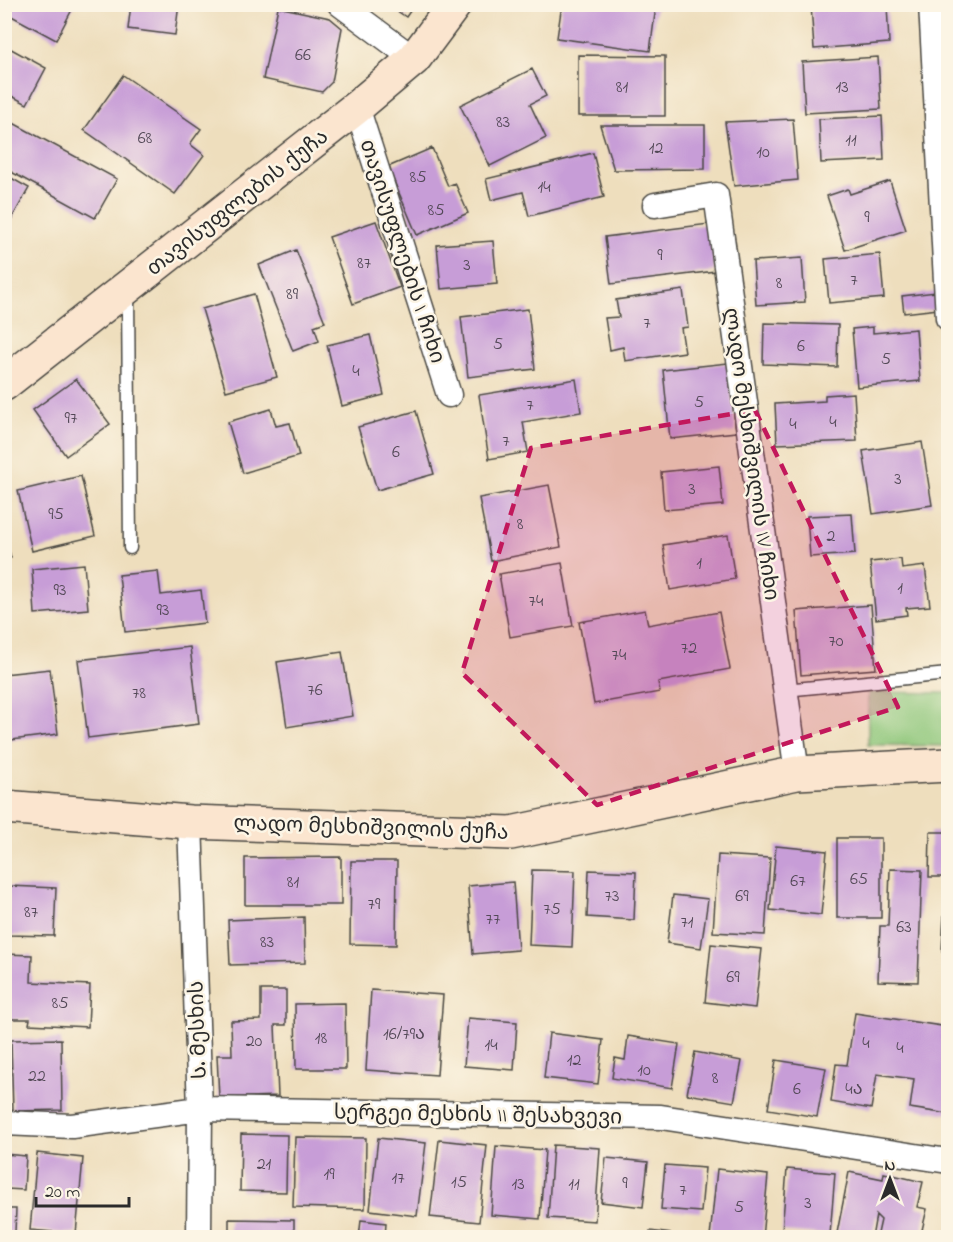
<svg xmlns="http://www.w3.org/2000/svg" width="953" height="1242" viewBox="0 0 953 1242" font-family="'Indie Flower','Noto Sans Georgian',sans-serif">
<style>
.green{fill:#8dc679;stroke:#5c7852;stroke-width:1.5}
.building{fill:#c79dd7}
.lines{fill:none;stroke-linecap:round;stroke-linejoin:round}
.lane-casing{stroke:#484641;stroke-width:15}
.street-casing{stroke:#484641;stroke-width:27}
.secondary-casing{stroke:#484641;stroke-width:36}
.lane{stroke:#fff;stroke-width:12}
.street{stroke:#fff;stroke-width:24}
.secondary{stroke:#fbe5cf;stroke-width:33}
.marked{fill:#c2185b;fill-opacity:0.2;stroke:#c2185b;stroke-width:4.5;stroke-dasharray:12 8;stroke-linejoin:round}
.labels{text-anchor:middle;stroke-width:5;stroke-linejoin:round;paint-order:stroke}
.number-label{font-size:18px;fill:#524856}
.street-label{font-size:21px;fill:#2b2b2b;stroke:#fcf5e5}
</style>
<rect width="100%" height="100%" fill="#fcf5e5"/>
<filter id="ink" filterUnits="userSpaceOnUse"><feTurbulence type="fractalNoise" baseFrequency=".0167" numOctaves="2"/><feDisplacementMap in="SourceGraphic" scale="12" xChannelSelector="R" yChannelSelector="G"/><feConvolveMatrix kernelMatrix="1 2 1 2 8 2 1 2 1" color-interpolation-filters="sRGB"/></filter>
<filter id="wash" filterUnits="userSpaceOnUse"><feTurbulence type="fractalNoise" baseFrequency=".008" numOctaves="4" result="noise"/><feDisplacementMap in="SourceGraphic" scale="24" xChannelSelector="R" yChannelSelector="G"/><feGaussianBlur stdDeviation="1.35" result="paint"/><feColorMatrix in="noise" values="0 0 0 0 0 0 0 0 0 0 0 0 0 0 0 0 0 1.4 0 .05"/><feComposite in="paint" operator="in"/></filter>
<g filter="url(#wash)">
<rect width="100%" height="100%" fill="#eedebd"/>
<path class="green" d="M868,692L948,693V746L868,745Z"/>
<g id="blocks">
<path class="building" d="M4,4H75L56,40L4,12Z
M131,4H179L175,35L128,29Z
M387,4H415L406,17Z
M562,4L656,6L650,51L557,38Z
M811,5H887L889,43L814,49Z
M278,7L330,18L342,28L332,82L322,92L263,79Z
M4,45L46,68L27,104L4,92Z
M578,55L665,56V116H578Z
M878,57L881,109L805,113L802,62Z
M532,69L546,96L530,104L546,138L490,166L460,105Z
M123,75L201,129L190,144L204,155L175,194L84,130Z
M882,116L884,160L821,163L819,119Z
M4,118L117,179L95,218L4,168Z
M793,119L798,180L734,186L725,122Z
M600,125H705V169L614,170Z
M432,148L448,186L455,183L468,213L417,235L388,167Z
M593,153L604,197L529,216L523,192L491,200L486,179Z
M4,174L29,188L4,232Z
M890,181L906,230L845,250L827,196L848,189L850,194Z
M376,221L400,287L353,304L329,237Z
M709,224L715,271L611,284L605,237Z
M493,241L497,284L441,289L437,245Z
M296,250L325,322L314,326L319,341L293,351L259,265Z
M880,254L884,298L829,303L825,259Z
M802,258L805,302L756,305L753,261Z
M683,290L688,327L681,328L685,352L625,361L623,347L610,350L605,318L619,317L616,300Z
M936,292L938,309L904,313L902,296Z
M254,294L277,377L226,391L202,309Z
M528,309L535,369L468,377L461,317Z
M764,323L838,325L837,367L763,364Z
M873,327V333L916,329L920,381L857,387L852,329Z
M370,335L384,395L342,406L327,345Z
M728,363L736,432L670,439L663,370Z
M76,379L110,424L66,456L33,410Z
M576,379L581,412L523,422L528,452L489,459L479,395Z
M854,393L857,441L777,444L775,404L825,401V395Z
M271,409L276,426L290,423L299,456L243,473L228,422Z
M416,411L434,474L377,490L358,427Z
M922,442L932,505L873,514L863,451Z
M719,466L723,505L664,510L661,472Z
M81,476L95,536L32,551L18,491Z
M549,485L561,547L491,561L479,498Z
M852,514L855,554L810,557L807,516Z
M4,532L11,558L4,559Z
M728,535L735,579L670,590L663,545Z
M901,559L902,569L925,566L930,606L906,608L907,615L876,619L870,562Z
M562,563L573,626L510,637L499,574Z
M84,564L88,609L35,614L32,569Z
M158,571L161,595L201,590L205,623L125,632L119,575Z
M871,605L876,669L801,675L796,611Z
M645,610L648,625L719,612L730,669L658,682L660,692L594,704L579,622Z
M190,647L199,724L88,738L78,660Z
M342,652L353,716L287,727L277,662Z
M50,669L58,734L4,741V674Z
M930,832H948V877H929Z
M837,838H881V918H837Z
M776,846L827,851L821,915L770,910Z
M718,855L770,858L765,935L713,932Z
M341,857V905H245V858Z
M351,861H397L396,945L350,944Z
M890,869L922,870L918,982L878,981L880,926H888Z
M532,870L575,871L572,947L529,945Z
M589,870L636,872L634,920L587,917Z
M513,882L518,950L473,954L468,886Z
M9,886L56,888L54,936L7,935Z
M673,895L708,899L701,948L667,943Z
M945,896L948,897V952L942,951Z
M304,917L305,963L230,965L228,920Z
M711,944L762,949L755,1008L705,1002Z
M4,954L32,955L31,982L90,985L88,1027L29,1024L30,1019H4Z
M261,990H286V1025H275L278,1096L219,1098L217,1055H232L231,1021L261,1020Z
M371,990L443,995L437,1075L366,1070Z
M345,1003L346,1069H296L295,1004Z
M855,1013L948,1027V1114L910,1108L914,1079L877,1074L871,1109L831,1102L836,1064L847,1065Z
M468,1018L517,1022L514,1070L464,1066Z
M549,1033L603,1040L598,1084L544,1078Z
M628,1036L679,1044L672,1088L612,1078L615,1058L625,1060Z
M61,1039L62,1110L13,1111L11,1040Z
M695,1052L742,1061L734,1102L687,1094Z
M776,1060L826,1068L817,1117L768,1109Z
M241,1134L287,1135L286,1192L240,1191Z
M295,1137L366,1138L365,1209L293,1207Z
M378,1138L426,1143L417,1216L370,1210Z
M439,1140L487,1145L479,1222L430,1217Z
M553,1145L600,1148L595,1221L548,1218Z
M496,1146L545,1150L540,1219L491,1215Z
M37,1153L83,1158L76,1234L30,1230Z
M4,1154L26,1156L24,1190L7,1189L6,1208Z
M606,1158L648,1162L643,1207L601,1202Z
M665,1165L705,1168L701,1212L661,1209Z
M717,1169L768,1175L762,1238L710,1237Z
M787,1169L835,1173L830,1235L782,1231Z
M849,1172L883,1179L884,1173L923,1182L917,1207L927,1209L922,1230L948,1238H877L881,1220L876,1215L872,1238H836Z
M4,1209H16L15,1232L4,1231Z
M229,1219L294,1220V1238H229Z
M361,1220L386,1223L385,1238H359Z
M650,1231L686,1236V1238H649Z"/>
</g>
</g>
<g filter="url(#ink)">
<use href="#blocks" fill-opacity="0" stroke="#484641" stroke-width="1.5"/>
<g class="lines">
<defs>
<path id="lane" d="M128,292L130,548
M785,690L948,674"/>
<path id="street" d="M340,4L414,59
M931,4L948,318
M357,107L449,395
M655,205L716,195L797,773
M190,822L200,1109L199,1238
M4,1123L72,1126L200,1109L661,1117L948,1161"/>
<path id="secondary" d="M4,384L357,107L414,59L455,4
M4,807L190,822L511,833L797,773L948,765"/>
</defs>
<use href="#lane" class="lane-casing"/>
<use href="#street" class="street-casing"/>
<use href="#secondary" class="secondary-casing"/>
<use href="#lane" class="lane"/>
<use href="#street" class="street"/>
<use href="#secondary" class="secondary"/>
</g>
</g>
<path class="marked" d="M755,410L898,707L597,805L462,673L531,448Z"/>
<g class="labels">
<g class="number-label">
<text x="303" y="60">66</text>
<text x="622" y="92">81</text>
<text x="842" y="92">13</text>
<text x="503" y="127">83</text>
<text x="145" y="143">68</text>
<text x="851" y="145">11</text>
<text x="656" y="153">12</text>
<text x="763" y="157">10</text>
<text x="418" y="182">85</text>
<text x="544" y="192">14</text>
<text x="436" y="215">85</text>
<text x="867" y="222">9</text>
<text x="660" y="260">9</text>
<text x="364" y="268">87</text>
<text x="467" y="270">3</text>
<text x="854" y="285">7</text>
<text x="779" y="288">8</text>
<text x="292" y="299">89</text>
<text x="647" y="328">7</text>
<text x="498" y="349">5</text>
<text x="801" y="351">6</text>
<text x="886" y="364">5</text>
<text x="356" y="376">4</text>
<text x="699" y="407">5</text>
<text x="530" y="410">7</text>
<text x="71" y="423">97</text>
<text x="833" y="427">4</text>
<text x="793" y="429">4</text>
<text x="506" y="446">7</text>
<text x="396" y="457">6</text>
<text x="898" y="484">3</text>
<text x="692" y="494">3</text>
<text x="56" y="519">95</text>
<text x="520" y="529">8</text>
<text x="831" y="541">2</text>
<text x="699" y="568">1</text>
<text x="900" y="593">1</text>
<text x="60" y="595">93</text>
<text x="536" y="606">74</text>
<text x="163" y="615">93</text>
<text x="836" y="646">70</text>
<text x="689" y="653">72</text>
<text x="619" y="660">74</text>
<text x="315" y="695">76</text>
<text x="139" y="698">78</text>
<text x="859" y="884">65</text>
<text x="798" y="886">67</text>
<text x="293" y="887">81</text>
<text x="612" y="901">73</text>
<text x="742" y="901">69</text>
<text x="374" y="909">79</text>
<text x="552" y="914">75</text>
<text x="31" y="917">87</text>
<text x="493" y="924">77</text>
<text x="687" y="927">71</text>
<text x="904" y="932">63</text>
<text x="267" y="947">83</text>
<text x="733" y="982">69</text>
<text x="60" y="1008">85</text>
<text x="404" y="1039">16/79ა</text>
<text x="321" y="1043">18</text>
<text x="254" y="1046">20</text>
<text x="866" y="1048">4</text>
<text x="491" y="1050">14</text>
<text x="900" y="1053">4</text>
<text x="574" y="1065">12</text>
<text x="644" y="1075">10</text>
<text x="37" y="1081">22</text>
<text x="715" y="1083">8</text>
<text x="797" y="1094">6</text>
<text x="854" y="1094">4ა</text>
<text x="264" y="1169">21</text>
<text x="329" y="1179">19</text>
<text x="398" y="1183">17</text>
<text x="459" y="1187">15</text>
<text x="625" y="1188">9</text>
<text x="518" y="1189">13</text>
<text x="574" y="1189">11</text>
<text x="683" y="1195">7</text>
<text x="808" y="1208">3</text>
<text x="739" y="1212">5</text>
</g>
<g class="street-label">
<text transform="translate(237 202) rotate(-38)" y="7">თავისუფლების ქუჩა</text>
<text transform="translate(403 251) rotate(72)" y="7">თავისუფლების I ჩიხი</text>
<text transform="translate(752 454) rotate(82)" y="7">ლადო მესხიშვილის IV ჩიხი</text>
<text transform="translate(371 827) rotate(2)" y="7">ლადო მესხიშვილის ქუჩა</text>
<text transform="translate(197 1030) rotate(-92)" y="7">Ს. Მესხის</text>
<text transform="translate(478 1114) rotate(1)" y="7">სერგეი მესხის II შესახვევი</text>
</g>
</g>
<rect width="953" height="1242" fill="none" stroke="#fcf5e5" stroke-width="24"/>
<g transform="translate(890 1179)" stroke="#fcf5e5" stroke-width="4.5" paint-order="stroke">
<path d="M0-4.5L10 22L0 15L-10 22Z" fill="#2b2b2b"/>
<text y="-9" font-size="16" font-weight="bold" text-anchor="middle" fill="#2b2b2b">N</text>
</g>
<path d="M36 1197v9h93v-9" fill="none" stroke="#2b2b2b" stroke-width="3"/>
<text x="45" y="1197" font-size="18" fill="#2b2b2b" stroke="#fcf5e5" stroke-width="4.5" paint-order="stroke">20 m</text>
</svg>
